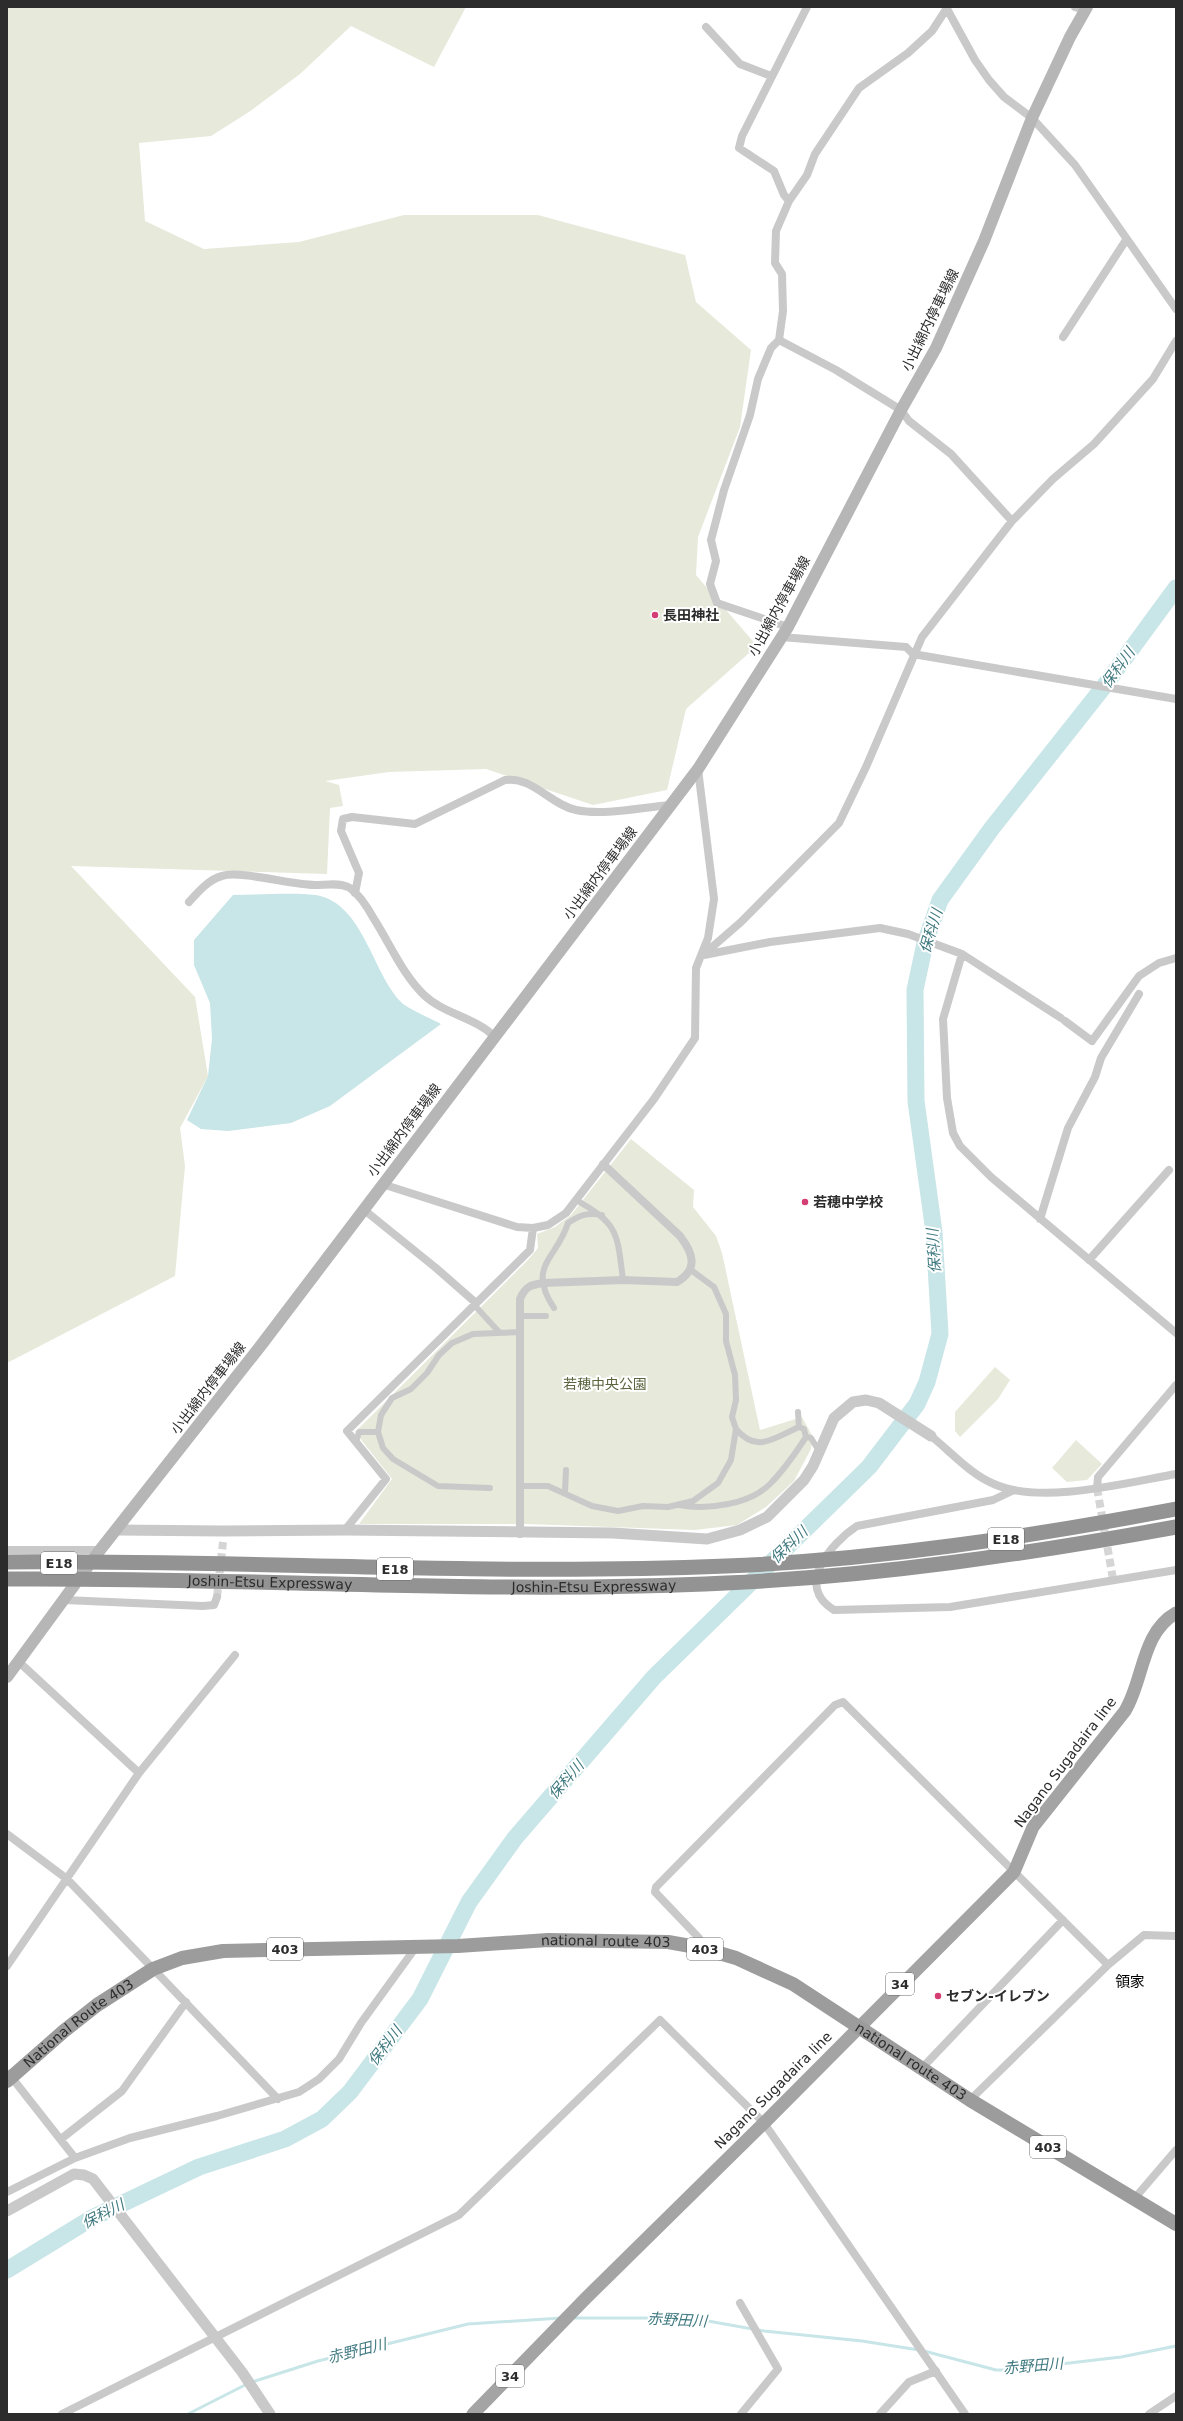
<svg xmlns="http://www.w3.org/2000/svg" width="1183" height="2421" viewBox="0 0 1183 2421" font-family="'DejaVu Sans','Noto Sans JP',sans-serif">
<style>
.green{fill:#e7e9db}
.water{fill:#c8e5e7}
.lines{fill:none;stroke-linecap:round;stroke-linejoin:round}
.stream{stroke:#c8e5e7;stroke-width:3}
.river{stroke:#c8e5e7;stroke-width:17}
.minor-tunnel{stroke:#d5d5d5;stroke-width:8;stroke-dasharray:8 4;stroke-linecap:butt}
.pedestrian{stroke:#c9c9c9;stroke-width:6}
.minor{stroke:#c9c9c9;stroke-width:8}
.tertiary{stroke:#c9c9c9;stroke-width:11}
.secondary{stroke:#b6b6b6;stroke-width:12}
.primary{stroke:#a4a4a4;stroke-width:13}
.trunk{stroke:#9c9c9c;stroke-width:14}
.motorway{stroke:#939393;stroke-width:15}
.poi-dot{fill:#d53d75;stroke:#fff;stroke-width:1.5}
.labels{text-anchor:middle;stroke-width:4;stroke-linejoin:round;paint-order:stroke}
.shield{fill:#fff;stroke:#6b6b6b;stroke-width:1}
.shield-label{font-size:13px;font-weight:bold;fill:#2c2c2c}
.street-label{font-size:14px;fill:#2c2c2c;stroke:#fff}
.poi-label{font-size:14px;font-weight:bold;fill:#2c2c2c;stroke:#fff;text-anchor:start}
.park-label{font-size:14px;fill:#5b643e;stroke:#fff}
.water-label{font-size:15px;font-style:italic;fill:#407a81;stroke:#fff}
.neighbourhood-label{font-size:15px;fill:#000;stroke:#fff}
</style>
<rect width="100%" height="100%" fill="#fff"/>
<path class="green" d="M7,7H466L434,67L351,26L300,74L249,112L211,136L139,143L145,221L204,249L299,242L404,215H538L685,255L696,302L751,350L740,427L698,537L696,575L757,646L686,709L667,790L593,805L486,769L389,772L325,781L339,785L343,806L330,808L327,874L71,866L195,997L208,1076L180,1128L185,1166L175,1276L7,1363Z
M631,1139L694,1190L693,1207L716,1236L722,1253L760,1430L802,1417L813,1437L811,1449L794,1481L766,1507L737,1525L695,1530L526,1524H359L392,1479L355,1432L527,1261L538,1248L537,1234L555,1227L571,1215Z
M995,1367L1010,1380L998,1399L960,1437L955,1431V1412Z
M1076,1440L1102,1464L1087,1480L1067,1482L1052,1468Z"/>
<path class="water" d="M233,895C259,895 291,892 316,895C363,903 372,972 401,1002C406,1008 432,1019 441,1024L330,1106L291,1123L228,1131L201,1129L187,1120L208,1076L212,1039L210,1003L194,965V940Z"/>
<g class="lines">
<path class="stream" d="M572,2318H691L764,2331L862,2341L919,2350
M924,2351L996,2370H1009L1121,2357L1176,2346
M252,2382L318,2361L468,2324L561,2318
M188,2414L247,2384"/>
<path class="river" d="M7,2270L92,2218L199,2167L285,2139L322,2119L350,2092L420,1999L469,1902L515,1838L654,1677L869,1467L917,1404L927,1382L940,1334L934,1232L916,1101L915,990L925,943L940,900L992,828L1102,689L1176,588"/>
<path class="minor-tunnel" d="M1097,1488L1113,1579
M217,1597L223,1542"/>
<path class="pedestrian" d="M576,1200C619,1224 617,1233 623,1280
M477,1308L499,1332
M554,1308C526,1266 557,1259 568,1223C580,1215 588,1212 602,1215
M520,1316H546
M798,1412L799,1427
M736,1429C757,1454 774,1438 799,1427L804,1429L806,1437
M356,1442L359,1432H378
M522,1486H548L592,1506L618,1511L643,1506L668,1507L693,1501L718,1483L731,1460L736,1429L732,1417L736,1400L735,1375L726,1341V1314L714,1287L691,1270
M490,1488L438,1486L393,1459L383,1448L378,1432L381,1415L392,1398L411,1389L427,1373L439,1355L452,1343L473,1334L521,1332
M565,1492L566,1470
M679,1505C706,1510 749,1505 770,1484C784,1470 795,1454 806,1437L811,1438L819,1451"/>
<path class="minor" d="M946,7L975,60L989,80L1004,97L1032,118L1075,165L1176,309
M1075,7L1084,10
M706,27L740,64L771,76
M789,201L784,195L774,171L739,148L742,136L807,7
M1063,337L1126,240
M779,340L836,370L901,410L909,421L951,454L1012,521
M788,627L717,603L710,584L716,561L711,540L724,490L750,415L758,379L771,348L779,340L783,311L782,274L775,263L776,231L789,201L807,175L815,154L859,88L908,53L932,31L947,8
M781,637L906,647L913,654L1176,699
M355,893L359,873L341,831L343,819L352,817L415,824L505,780C532,776 551,805 576,810C604,816 643,807 671,805
M189,902C197,893 209,879 222,876C240,870 291,885 315,885C326,885 341,882 350,888C361,896 368,908 374,919C390,944 403,975 424,995C444,1014 474,1017 494,1036
M962,954L943,1019L947,1098L953,1133L960,1146L991,1177L1176,1333
M703,955L741,922L839,823L866,767L922,637L1012,521L1053,479L1094,444L1153,379L1176,341
M704,955L770,942L880,928L908,934L962,954L1061,1018
M1065,1021L1092,1041L1139,976L1159,963L1176,958
M382,1184L517,1227L533,1228L548,1225L566,1213L654,1099L695,1038L696,968L708,938L714,899L698,769
M363,1209L436,1268L476,1303
M1040,1219L1068,1128L1095,1077L1101,1058L1139,994
M1089,1260L1169,1170
M931,1436C951,1452 970,1474 994,1484C1041,1505 1125,1483 1176,1474
M1097,1488L1098,1477L1176,1385
M1012,1491L993,1500L857,1526C831,1543 794,1586 834,1610L950,1607L1176,1570
M345,1530L386,1479L347,1431L530,1250L533,1228
M520,1534V1299C525,1287 530,1285 543,1283L623,1280L677,1282C699,1269 693,1253 680,1236L603,1164
M7,1550H100
M64,1600L203,1606L214,1605L217,1597
M139,1773L235,1655
M7,1834L67,1879L278,2099
M702,1948L699,1938L655,1892L656,1887L835,1705L843,1702L1108,1965
M7,1966L139,1773L19,1662
M922,2068L1063,1920
M9,2074L75,2158
M970,2100L1108,1965L1144,1935L1176,1936
M61,2139L122,2091L186,2002
M7,2192L75,2158L130,2138L217,2116L299,2092L319,2079L339,2059L361,2023L416,1947
M1134,2199L1176,2150
M740,2303L778,2369L741,2414
M62,2414L459,2215L660,2020L764,2123L965,2414
M880,2414L909,2382L936,2371
M1149,2414L1176,2396"/>
<path class="tertiary" d="M117,1530L223,1531L345,1530L613,1533L707,1539L740,1530L767,1517L804,1480L813,1466L834,1418L853,1402L866,1400L879,1403L931,1436
M7,2211L74,2174L84,2175L93,2179L242,2372L270,2414"/>
<path class="secondary" d="M7,1677L100,1550L262,1344L698,769L788,627L901,410L936,348L984,241L1032,118L1070,37L1087,7"/>
<path class="primary" d="M473,2414L586,2298L764,2123L1014,1872L1033,1827L1125,1711C1144,1680 1141,1633 1176,1613"/>
<path class="trunk" id="s1" d="M7,2081L64,2031L97,2005L153,1969L182,1958L223,1951L458,1946L548,1940L668,1942L702,1948L736,1958L793,1984L970,2100L1176,2224"/>
<g class="motorway">
<path d="M7,1562C247,1560 486,1576 726,1566C878,1560 1027,1537 1176,1509"/>
<path id="s2" d="M7,1579C247,1577 486,1595 726,1583C878,1576 1027,1554 1176,1527"/>
</g>
</g>
<g class="poi-dot">
<circle cx="655" cy="615" r="4"/>
<circle cx="805" cy="1202" r="4"/>
<circle cx="938" cy="1996" r="4"/>
</g>
<g class="labels">
<g class="shield">
<rect x="988" y="1528" width="36" height="22" rx="3"/>
<rect x="41" y="1552" width="36" height="22" rx="3"/>
<rect x="377" y="1558" width="36" height="22" rx="3"/>
<rect x="267" y="1938" width="36" height="22" rx="3"/>
<rect x="687" y="1938" width="36" height="22" rx="3"/>
<rect x="886" y="1973" width="28" height="22" rx="3"/>
<rect x="1030" y="2136" width="36" height="22" rx="3"/>
<rect x="496" y="2365" width="28" height="22" rx="3"/>
</g>
<g class="shield-label">
<text x="1006" y="1544">E18</text>
<text x="59" y="1568">E18</text>
<text x="395" y="1574">E18</text>
<text x="285" y="1954">403</text>
<text x="705" y="1954">403</text>
<text x="900" y="1989">34</text>
<text x="1048" y="2152">403</text>
<text x="510" y="2381">34</text>
</g>
<g class="street-label">
<text transform="translate(930 320) rotate(-64)" y="5">小出綿内停車場線</text>
<text transform="translate(779 606) rotate(-61)" y="5">小出綿内停車場線</text>
<text transform="translate(600 873) rotate(-53)" y="5">小出綿内停車場線</text>
<text transform="translate(404 1130) rotate(-53)" y="5">小出綿内停車場線</text>
<text transform="translate(208 1388) rotate(-52)" y="5">小出綿内停車場線</text>
<text dy="5" stroke="none"><textPath href="#s2" startOffset="263">Joshin-Etsu Expressway</textPath></text>
<text dy="5" stroke="none"><textPath href="#s2" startOffset="587">Joshin-Etsu Expressway</textPath></text>
<text transform="translate(1065 1762) rotate(-53)" y="5">Nagano Sugadaira line</text>
<text dy="5" stroke="none"><textPath href="#s1" startOffset="640">national route 403</textPath></text>
<text dy="5" stroke="none"><textPath href="#s1" startOffset="92">National Route 403</textPath></text>
<text dy="5" stroke="none"><textPath href="#s1" startOffset="976">national route 403</textPath></text>
<text transform="translate(773 2090) rotate(-45)" y="5">Nagano Sugadaira line</text>
</g>
<g class="poi-label">
<text x="663" y="620">長田神社</text>
<text x="813" y="1207">若穂中学校</text>
<text x="946" y="2001">セブン-イレブン</text>
</g>
<g class="park-label">
<text x="605" y="1389">若穂中央公園</text>
</g>
<g class="water-label">
<text transform="translate(1118 668) rotate(-54)" y="5">保科川</text>
<text transform="translate(931 931) rotate(-73)" y="5">保科川</text>
<text transform="translate(934 1251) rotate(-94)" y="5">保科川</text>
<text transform="translate(789 1545) rotate(-44)" y="5">保科川</text>
<text transform="translate(566 1780) rotate(-49)" y="5">保科川</text>
<text transform="translate(385 2046) rotate(-53)" y="5">保科川</text>
<text transform="translate(103 2214) rotate(-27)" y="5">保科川</text>
<text transform="translate(677 2320) rotate(3)" y="5">赤野田川</text>
<text transform="translate(357 2351) rotate(-14)" y="5">赤野田川</text>
<text transform="translate(1033 2366) rotate(-5)" y="5">赤野田川</text>
</g>
<g class="neighbourhood-label">
<text x="1130" y="1987">領家</text>
</g>
</g>
<rect width="1183" height="2421" fill="none" stroke="#2c2c2c" stroke-width="16"/>
</svg>
